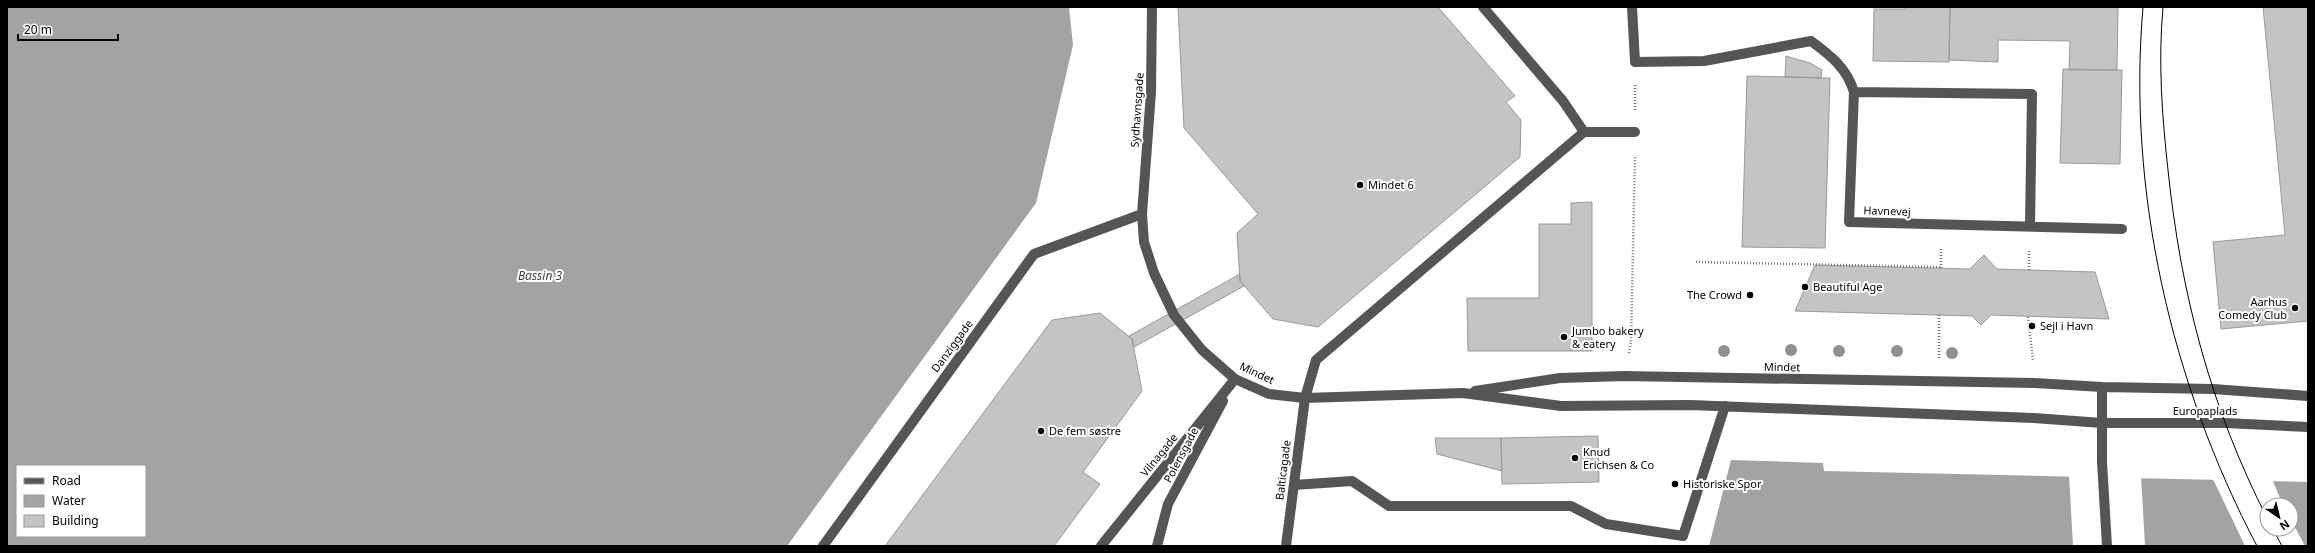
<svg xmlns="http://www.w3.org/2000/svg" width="2315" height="553" viewBox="0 0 2315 553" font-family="'Noto Sans',sans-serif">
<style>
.water{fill:#a3a3a3;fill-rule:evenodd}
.pier{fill:#fff}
.building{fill:#c4c4c4;stroke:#999}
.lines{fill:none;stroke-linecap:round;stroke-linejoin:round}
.path{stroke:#777;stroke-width:2.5;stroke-dasharray:1 2;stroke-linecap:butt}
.minor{stroke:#555;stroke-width:10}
.tram{stroke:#000;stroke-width:1}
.tree{fill:#8f8f8f}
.poi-dot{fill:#000;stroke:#fff;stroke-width:1.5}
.labels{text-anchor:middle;stroke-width:4;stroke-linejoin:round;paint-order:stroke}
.street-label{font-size:11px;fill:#000;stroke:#fff}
.poi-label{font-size:11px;fill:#000;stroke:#fff;text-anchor:start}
.water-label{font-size:12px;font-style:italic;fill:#444;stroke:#fff}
</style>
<rect width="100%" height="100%" fill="#fff"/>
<path class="water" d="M7,7H1069L1073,45L1036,203L787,546H7ZM17,466H145V536H17Z
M1731,460L1823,463L1824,471L2308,482V546H1709ZM2267,505H2291V529H2267Z"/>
<path class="pier" d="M2069,474L2141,475L2145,546H2073Z
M2212,477L2272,479L2283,505H2267V529H2291V520L2305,546H2245Z"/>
<path class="building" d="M1178,7H1438L1515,96L1506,102L1521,120L1520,157L1318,327L1273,319L1240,281L1237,233L1258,214L1184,128Z
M1905,7H1950L1949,62L1873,61L1874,9H1905Z
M1950,7H2118L2117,70H2069L2070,41L1998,40V62L1949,60Z
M2263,7H2308V321L2221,329L2213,242L2285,235Z
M1786,56L1810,63L1822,70L1821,78L1785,77Z
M2063,69L2122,70L2120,164L2060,163Z
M1747,76L1830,78L1825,248L1742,247Z
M1592,202V351H1468L1467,298H1539V224H1571V203Z
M1984,255L1997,269L2095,272L2109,319L1991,315L1981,325L1972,316L1795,311L1815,265L1970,269Z
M1240,274V281L1244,286L1134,347L1132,339L1129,336Z
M1100,313L1132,339L1142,391L1083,472L1100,484L1054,546H885L1052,320Z
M1598,436L1599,482L1502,484L1501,438Z
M1435,438H1501L1502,471L1437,454Z"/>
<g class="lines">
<path class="path" d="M1635,85V110
M1696,262L1941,267
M1941,268V247
M2029,270V249
M2028,317L2033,360
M1629,353L1631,342L1635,155
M1939,358V315"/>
<path class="minor" d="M1152,7L1151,92L1142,214L1144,242L1154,273L1174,315L1202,350L1235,379L1269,394L1305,398L1463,393L1561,406L1690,405L2034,418L2102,423H2225L2308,427
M1483,7L1563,101L1584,132H1635
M1632,7L1635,62L1704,61L1811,41C1830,55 1847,68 1854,92L1849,222L2122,229
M1854,92L2032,94L2030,226
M2102,387V462L2107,546
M1475,391L1560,378L1624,376L2035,383L2102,387L2213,389L2308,396
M1294,485L1352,481L1389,506H1571L1606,524L1683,536L1725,406
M823,546L1034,254L1142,214
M1101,546L1235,379
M1157,546L1168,504L1223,401
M1286,546L1305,398L1316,360L1584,132"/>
<path class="tram" d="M2143,7C2127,191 2171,383 2257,546
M2163,7C2158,62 2162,116 2168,170C2181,294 2210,406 2267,518
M2273,529L2282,546"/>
</g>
<g class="tree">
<circle cx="1791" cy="350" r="6"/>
<circle cx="1724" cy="351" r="6"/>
<circle cx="1839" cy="351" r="6"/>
<circle cx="1897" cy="351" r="6"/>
<circle cx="1952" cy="353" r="6"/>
</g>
<g class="poi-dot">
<circle cx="1360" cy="185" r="4"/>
<circle cx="1805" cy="287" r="4"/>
<circle cx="1750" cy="295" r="4"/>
<circle cx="2295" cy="308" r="4"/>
<circle cx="2032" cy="326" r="4"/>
<circle cx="1564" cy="337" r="4"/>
<circle cx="1041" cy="431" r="4"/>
<circle cx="1575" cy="458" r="4"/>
<circle cx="1675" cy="484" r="4"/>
</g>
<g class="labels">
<g class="street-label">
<text transform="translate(1137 110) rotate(-86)" y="4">Sydhavnsgade</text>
<text transform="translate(1887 211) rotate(2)" y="4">Havnevej</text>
<text transform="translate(952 346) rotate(-54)" y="4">Danziggade</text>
<text transform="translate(1782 367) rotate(1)" y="4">Mindet</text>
<text transform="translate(1257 373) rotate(25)" y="4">Mindet</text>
<text x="2205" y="415">Europaplads</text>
<text transform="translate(1159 455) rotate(-51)" y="4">Vilnagade</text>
<text transform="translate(1181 455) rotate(-62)" y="4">Polensgade</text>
<text transform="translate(1283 470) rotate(-83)" y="4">Balticagade</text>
</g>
<g class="poi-label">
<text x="1368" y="189">Mindet 6</text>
<text x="1813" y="291">Beautiful Age</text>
<text x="1742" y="299" text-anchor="end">The Crowd</text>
<text x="2287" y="306" text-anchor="end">Aarhus<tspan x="2287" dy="13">Comedy Club</tspan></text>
<text x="2040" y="330">Sejl i Havn</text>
<text x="1572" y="335">Jumbo bakery<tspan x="1572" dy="13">&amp; eatery</tspan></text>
<text x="1049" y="435">De fem søstre</text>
<text x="1583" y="456">Knud<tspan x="1583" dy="13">Erichsen &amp; Co</tspan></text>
<text x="1683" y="488">Historiske Spor</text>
</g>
<g class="water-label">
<text x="540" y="280">Bassin 3</text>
</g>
</g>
<rect width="2315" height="553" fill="none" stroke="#000000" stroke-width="16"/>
<rect x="16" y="465" width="130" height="72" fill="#ffffff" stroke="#999999"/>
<rect x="24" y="478" width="20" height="6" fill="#555555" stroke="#999999"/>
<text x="52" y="485" font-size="12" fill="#000000">Road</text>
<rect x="24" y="495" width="20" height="12" fill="#a3a3a3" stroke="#999999"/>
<text x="52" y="505" font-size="12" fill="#000000">Water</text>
<rect x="24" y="515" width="20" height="12" fill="#c4c4c4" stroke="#999999"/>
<text x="52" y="525" font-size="12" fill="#000000">Building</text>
<g transform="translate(2279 517) rotate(145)"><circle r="19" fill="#ffffff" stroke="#999999"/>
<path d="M0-3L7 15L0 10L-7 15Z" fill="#000000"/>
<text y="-6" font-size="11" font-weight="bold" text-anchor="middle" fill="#000000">N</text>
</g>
<path d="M18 34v6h100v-6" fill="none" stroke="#000000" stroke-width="2"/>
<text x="24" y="34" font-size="12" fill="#000000" stroke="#ffffff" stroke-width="3" paint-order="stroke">20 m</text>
</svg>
